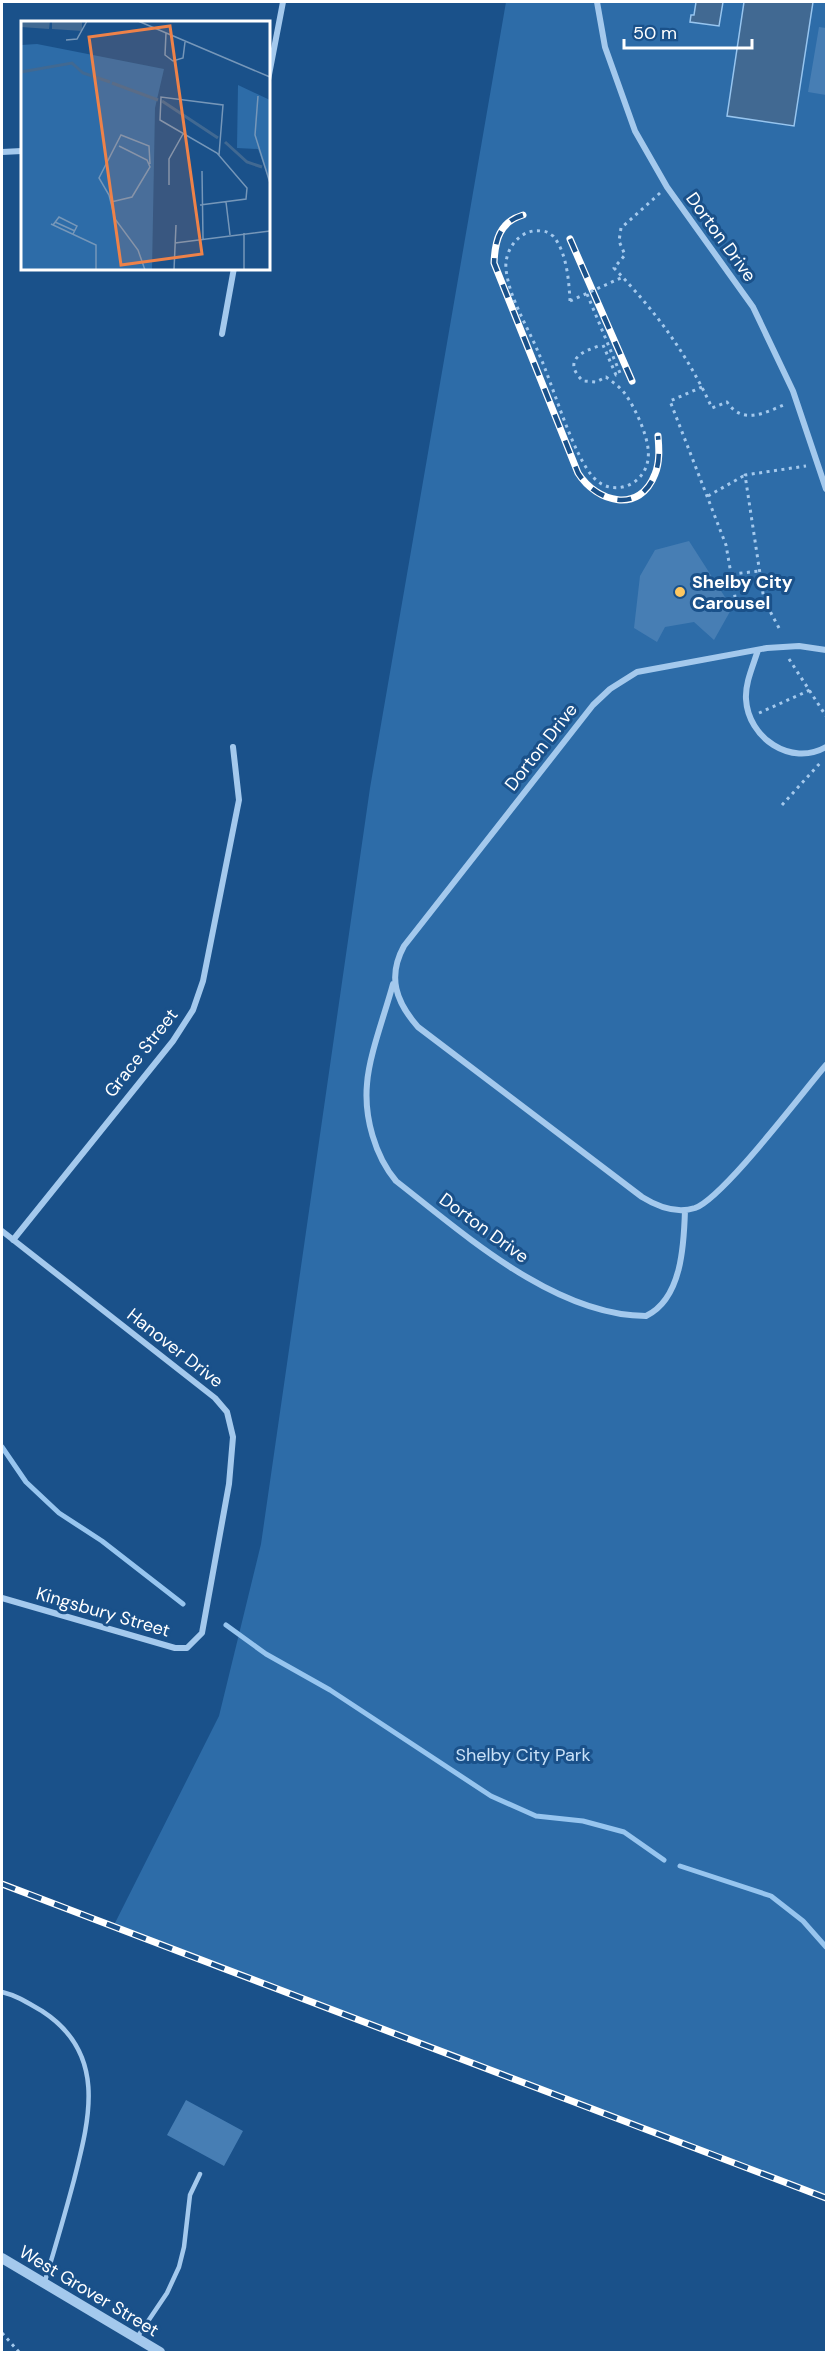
<svg xmlns="http://www.w3.org/2000/svg" width="828" height="2354" viewBox="0 0 828 2354" font-family="'DM Sans',sans-serif">
<style>
.green{fill:#2d6ca8}
.water{fill:#416992;stroke:#97c5ef;stroke-width:1.5}
.lines{fill:none;stroke-linecap:round;stroke-linejoin:round}
.stream{stroke:#97c5ef;stroke-width:5}
.building{fill:#477eb4}
.path{stroke:#a4c9ed;stroke-width:3;stroke-dasharray:3 4.5;stroke-linecap:butt}
.service{stroke:#a4c9ed;stroke-width:4.5}
.minor{stroke:#a4c9ed;stroke-width:6}
.tertiary{stroke:#a4c9ed;stroke-width:10}
.rail-casing{stroke:#fff;stroke-width:7}
.rail{stroke:#1a518a;stroke-width:4.5;stroke-dasharray:14;stroke-linecap:butt}
.path-bridge{stroke:#a4c9ed;stroke-width:3;stroke-dasharray:3 4.5;stroke-linecap:butt}
.poi-dot{fill:#ffc861;stroke:#1a518a;stroke-width:2}
.labels{text-anchor:middle;stroke-width:6;stroke-linejoin:round;paint-order:stroke}
.street-label{font-size:18px;fill:#fff;stroke:#1a518a}
.poi-label{font-size:18px;font-weight:bold;fill:#fff;stroke:#1a518a;text-anchor:start}
.park-label{font-size:18px;fill:#cae2f9;stroke:#1a518a}
.inset-river{fill:none;stroke:#416992;stroke-width:3}
.inset-road{fill:none;stroke:#7697b9;stroke-width:1.5}
.view{fill:#ee8249;fill-opacity:0.15;stroke:#ee8249;stroke-width:3}
.inset-edge{fill:none;stroke:#fff;stroke-width:3}
</style>
<rect width="100%" height="100%" fill="#1a518a"/>
<path class="green" d="M506,2H826V2198L113,1927L219,1716L261,1544L370,788Z"/>
<path class="water" d="M696,2H723L719,26L690,22L691,15H694Z
M744,2H813L794,126L727,116Z"/>
<g class="lines">
<path class="stream" d="M2,1447L26,1482L59,1513L102,1541L183,1604
M226,1625L266,1654L330,1690L491,1796L536,1816L583,1821L624,1832L664,1860
M680,1866L771,1896L803,1921L826,1947"/>
</g>
<path class="building" d="M819,27L826,28V95L808,92Z
M689,541L732,608L714,640L694,622L665,627L657,642L634,628L640,576L655,550Z
M186,2100L243,2131L224,2166L167,2135Z"/>
<g class="lines">
<path class="path" d="M660,193L621,228L619,241L625,255L614,268C656,312 686,352 712,408L727,402C743,426 766,412 786,404
M587,294L620,373L616,375L603,345
M570,301C569,282 567,252 553,236C549,233 546,231 541,231C520,228 504,250 506,269C509,298 528,327 539,354C553,385 573,456 594,478C613,498 645,485 648,459C651,441 636,410 626,395C621,388 613,382 606,377L596,382L583,381C561,360 583,351 602,345
M702,387L670,401L726,545L735,597L742,602L764,600
M708,496L745,475
M732,574L760,571
M779,628L764,600L745,475L806,466
M789,659L826,716
M759,713L810,690
M782,805L821,762
M2,2333L19,2352"/>
<path class="service" d="M2,1992C18,1996 28,2003 42,2011C107,2053 90,2117 74,2180C65,2214 55,2248 45,2281
M136,2339L167,2293L179,2267L184,2247L190,2195L200,2174"/>
<path class="minor" d="M597,2L605,47L635,131L667,187L753,307L793,391L826,489
M268,80L283,2
M2,152L22,151
M222,334L234,268
M758,650C753,666 745,683 746,699C748,738 791,767 826,747
M826,650L799,646L767,648L637,672L610,689L593,705L404,946C387,977 396,1002 418,1027L642,1197C658,1207 676,1214 695,1208C723,1198 802,1093 826,1065
M393,984C385,1014 369,1055 367,1084C364,1117 375,1156 396,1181C464,1234 555,1316 646,1316C682,1299 684,1244 685,1210
M2,1231L215,1398L227,1412L233,1437L229,1484L202,1633L187,1648H175L2,1598
M13,1240L173,1041L193,1010L203,981L239,800L233,747"/>
<path class="tertiary" d="M2,2258L160,2352"/>
<defs>
<path id="rail" d="M523,215C499,222 495,241 494,263L578,473C597,503 640,514 655,474C660,462 659,448 658,436
M570,239L632,381
M2,1884L826,2198"/>
</defs>
<use href="#rail" class="rail-casing"/>
<use href="#rail" class="rail"/>
<path class="path-bridge" d="M570,301L623,277"/>
</g>
<circle class="poi-dot" cx="680" cy="592" r="6"/>
<g class="labels">
<g class="street-label">
<text transform="translate(721 237) rotate(54)" y="6">Dorton Drive</text>
<text transform="translate(541 747) rotate(-52)" y="6">Dorton Drive</text>
<text transform="translate(141 1053) rotate(-52)" y="6">Grace Street</text>
<text transform="translate(484 1228) rotate(36)" y="6">Dorton Drive</text>
<text transform="translate(175 1348) rotate(38)" y="6">Hanover Drive</text>
<text transform="translate(103 1612) rotate(16)" y="6">Kingsbury Street</text>
<text transform="translate(89 2291) rotate(31)" y="6">West Grover Street</text>
</g>
<g class="poi-label">
<text x="692" y="588">Shelby City<tspan x="692" dy="21">Carousel</tspan></text>
</g>
<g class="park-label">
<text x="523" y="1761">Shelby City Park</text>
</g>
</g>
<g transform="translate(21 21)">
<rect width="249" height="249" fill="#1a518a"/>
<path d="M16,23L143,48L134,87L131,249L0,248V24ZM217,64L249,79V162L237,128L216,127Z" fill="#2d6ca8"/>
<path d="M0,0H29L28,8L0,6ZM31,0H61V10L31,8Z" fill="#416992"/>
<path class="inset-river" d="M0,51L51,42L62,52L89,61M91,62L137,79M141,80L197,117M204,121L226,141L241,146"/>
<path class="inset-road" d="M117,0L249,56M145,12L144,34L152,40L162,37L164,21M45,19L56,18L66,0M237,75L234,114L249,162M181,150L182,218M148,164V138L162,113M90,181L111,176L129,146L126,139L98,125M205,181L209,214M179,184L225,178L226,167L196,132L139,99L140,76L202,84L198,134M34,201L54,210M30,203L75,224V249M32,204L38,196L56,205L52,213M223,212V249M154,222L249,210M124,249L117,229L94,198L88,174L78,157L100,114L128,125L129,143M153,249L155,204"/>
<path class="view" d="M149,5L181,233L100,244L68,16Z"/>
<rect width="249" height="249" class="inset-edge"/>
</g>
<rect width="828" height="2354" fill="none" stroke="#ffffff" stroke-width="6"/>
<path d="M624 39v9h128v-9" fill="none" stroke="#ffffff" stroke-width="3"/>
<text x="633" y="39" font-size="18" fill="#ffffff" stroke="#1a518a" stroke-width="4.5" paint-order="stroke">50 m</text>
</svg>
